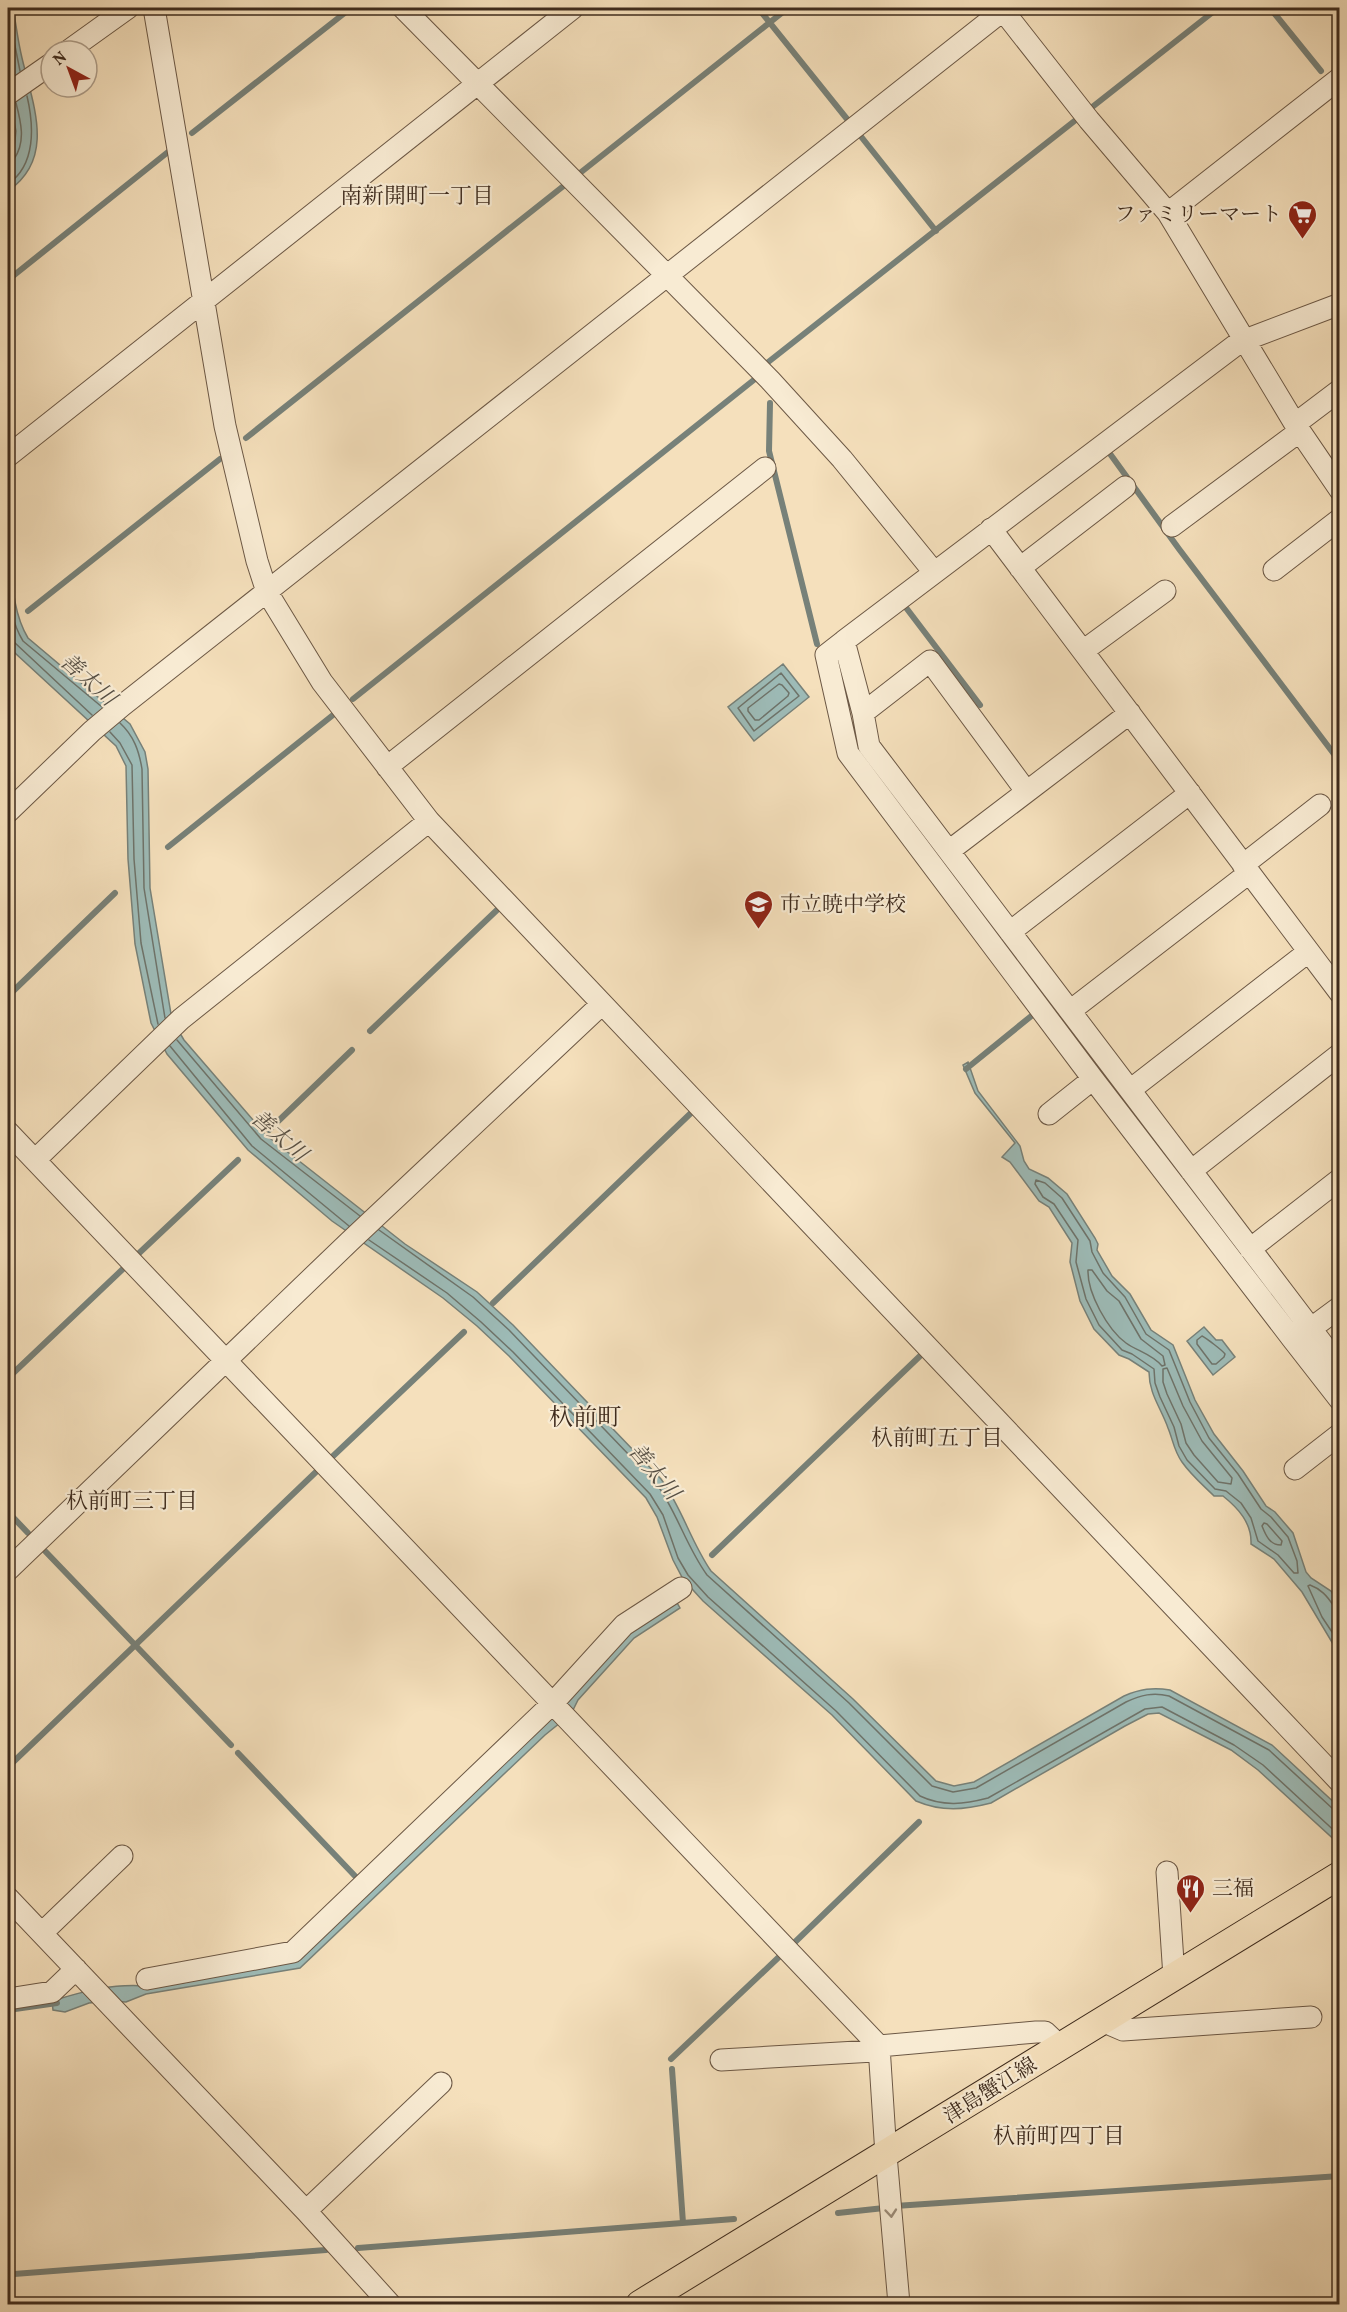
<svg xmlns="http://www.w3.org/2000/svg" width="1347" height="2312" viewBox="0 0 1347 2312" font-family="Vollkorn,'Noto Serif JP',serif">
<style>
.water{fill:#9dbbb7;stroke:#778179;stroke-width:1.5}
.lines{fill:none;stroke-linecap:round;stroke-linejoin:round}
.shore{stroke:#6e736a;stroke-width:1.5}
.stream{stroke:#778179;stroke-width:6}
.minor-casing{stroke:#6c5845;stroke-width:23}
.major-casing{stroke:#3e2b1d;stroke-width:29}
.minor{stroke:#f8ebd3;stroke-width:21}
.major{stroke:#f5e0bc;stroke-width:27}
.oneway{stroke:#9b8b78}
.labels{text-anchor:middle;stroke-width:4.5;stroke-linejoin:round;paint-order:stroke}
.poi-label{font-size:21px;fill:#3e2b1d;stroke:#f8ebd3;text-anchor:start}
.street-label{font-size:21px;fill:#3e2b1d;stroke:#f8ebd3}
.neighbourhood-label{font-size:22px;fill:#3e2b1d;stroke:#f8ebd3}
.water-label{font-size:22px;font-style:italic;fill:#564f44;stroke:#f8ebd3}
.quarter-label{font-size:24px;fill:#3e2b1d;stroke:#f8ebd3}
</style>
<rect width="100%" height="100%" fill="#f5e0bc"/>
<filter id="stains"><feTurbulence type="fractalNoise" baseFrequency=".00333" numOctaves="4"/><feColorMatrix values="0 0 0 0 .2 0 0 0 0 .09 0 0 0 0 .02 0 0 0 .5 -.17"/></filter>
<radialGradient id="worn" r=".72"><stop offset=".6" stop-color="#630" stop-opacity="0"/><stop offset="1" stop-color="#630" stop-opacity=".3"/></radialGradient>
<path class="water" d="M8,8H13C16,24 18,42 22,58C33,105 56,158 8,191V159L14,148L16,131L8,93Z
M8,541C12,572 11,610 28,638L130,724L145,752L148,769L150,888L172,1020L184,1040L266,1135L405,1244L477,1292L513,1325L661,1479C682,1508 691,1542 711,1571L853,1699L936,1781L954,1786L974,1782L1124,1696C1140,1689 1153,1687 1170,1690L1272,1745L1339,1807V1844L1258,1770L1231,1750L1159,1713L1148,1714L1125,1726L991,1803C964,1810 942,1812 916,1801L832,1715L703,1601L683,1579L673,1560L657,1517L646,1498L509,1356L477,1326L443,1298L332,1221L248,1150L167,1054L151,1023L135,944L128,859L126,766L116,746L15,653L8,643Z
M783,664L809,697L754,741L728,707Z
M968,1062L978,1091L1020,1146L1024,1161L1029,1169L1048,1178L1067,1194L1095,1238L1098,1244L1097,1250L1112,1276L1130,1294L1151,1330L1173,1345L1195,1400L1214,1434L1243,1471L1266,1506L1275,1512L1293,1533L1306,1572L1311,1578L1331,1591L1339,1606V1654L1302,1592L1274,1559L1251,1544C1252,1523 1238,1508 1223,1496H1214C1203,1485 1191,1475 1182,1462C1174,1451 1173,1440 1168,1428C1161,1408 1149,1394 1149,1372L1129,1359L1119,1355L1094,1329L1080,1301L1070,1262L1072,1243L1049,1207L1039,1201L1010,1162L1002,1157L1015,1143L975,1093L963,1065Z
M1204,1327L1216,1340H1222L1235,1357L1213,1375L1187,1341Z
M676,1601L680,1608L634,1638L578,1700L571,1714L545,1735L300,1968L146,1994L126,2002L108,2001L89,2003L65,2012L53,2010L52,2001C84,1991 114,1983 147,1986L298,1961L554,1715L629,1632Z"/>
<g class="lines">
<path class="shore" d="M8,11L20,71
M8,161L14,159C26,142 21,122 16,103
M8,184C36,165 34,126 27,96
M8,584C10,605 12,623 23,641L102,707
M8,641L14,642L92,715
M781,673L799,696L754,731L738,708Z
M779,684L782,685L789,693L788,696L759,720H755L748,711V708Z
M120,723C134,736 139,751 142,769L144,888L165,1018
M110,732L120,743L132,765L134,859L141,943L158,1024
M177,1040L261,1139L360,1216
M170,1046L252,1146L349,1226
M1036,1180L1045,1183L1062,1198L1090,1241L1092,1252L1103,1273L1125,1297L1146,1334L1169,1350L1190,1402L1209,1438L1238,1474L1261,1509L1271,1517L1288,1537L1297,1561L1298,1573H1294L1278,1555L1258,1541L1251,1518L1241,1503L1226,1491L1215,1489L1187,1460L1179,1446L1174,1427L1160,1397L1155,1383L1154,1369L1132,1354L1122,1350L1099,1325L1086,1299L1076,1262L1078,1240L1054,1204L1043,1197L1035,1184Z
M379,1230L473,1297L509,1330L656,1483C677,1512 686,1546 707,1575L849,1703L932,1786L953,1792L976,1788L1126,1702C1141,1695 1153,1692 1169,1696L1269,1750L1333,1809L1340,1811
M369,1240L447,1293L481,1322L513,1352L650,1494L663,1515L678,1558L688,1575L708,1597L836,1711L920,1796C943,1807 965,1804 988,1798L1145,1709L1162,1707L1234,1745L1263,1765L1340,1836
M1088,1270H1092L1107,1291L1119,1301L1141,1339L1163,1356L1165,1365L1162,1366C1152,1354 1137,1351 1126,1343C1108,1330 1087,1293 1088,1270Z
M1202,1336C1206,1338 1222,1350 1225,1354L1224,1357L1216,1364H1212L1197,1344V1340Z
M1167,1368L1183,1406L1202,1441L1232,1478L1231,1484L1218,1482L1194,1455L1186,1443L1181,1424L1167,1394L1163,1382V1369Z
M1264,1523L1267,1524L1282,1541L1281,1545C1270,1545 1266,1536 1262,1526Z
M1340,1607L1333,1605C1327,1596 1321,1589 1310,1585L1308,1586L1322,1617L1340,1644"/>
<path class="stream" d="M758,8L847,119
M1270,8L1321,71
M192,133L351,8
M859,134L936,231
M580,173L788,8
M8,280L168,152
M767,363L1218,8
M770,403L769,451L817,644
M246,438L566,184
M1108,451L1179,549L1340,762
M904,605L980,705
M28,611L220,459
M353,699L755,379
M168,847L333,715
M983,915L1158,1146
M8,996L115,893
M370,1031L497,910
M966,1069L1035,1013L1034,1012
M269,1130L352,1050
M136,1256L238,1160
M493,1303L691,1113
M8,1378L125,1267
M331,1458L464,1332
M8,1512L28,1533
M45,1551L231,1745
M712,1555L920,1356
M238,1753L355,1876
M8,1767L318,1470
M794,1943L919,1822
M8,2010L57,2003
M671,2059L780,1956
M672,2069L683,2223
M895,2206L1340,2176
M838,2213L884,2208
M358,2248L734,2219
M14,2274L326,2250"/>
<defs>
<path id="minor" d="M154,8L225,426L257,561L267,592L322,682L429,821L1340,1782
M403,8L770,380L842,459L934,572
M1001,8L1089,120L1168,213L1295,424L1340,490
M68,51L128,8
M8,94L51,64
M1168,213L1340,78
M1245,338L844,641L863,713L869,746L1340,1367
M1245,340L1340,304
M1295,424L1340,390
M8,456L573,8
M1172,526L1300,431
M991,529L1340,993
M1020,568L1125,487
M1274,570L1340,519
M844,641L826,655L848,753L1093,1079L1294,1341
M1083,651L1165,591
M863,713L930,661L1026,791
M387,767L765,468
M8,812L92,731L123,705L1006,8
M949,851L1130,713
M1243,865L1320,805
M1010,932L1190,793
M1070,1011L1249,873
M1130,1090L1308,952
M1049,1114L1093,1079
M8,1132L879,2046L1036,2032H1045L1060,2046
M35,1160L181,1019L429,821
M1191,1171L1340,1054
M1250,1249L1340,1179
M1340,1307L1294,1341L1340,1400
M1295,1469L1340,1434
M8,1570L349,1242L602,1004
M1167,1872L1174,1977
M8,1898L306,2211L390,2304
M42,1933L122,1856
M147,1979L293,1952L553,1703L624,1625L681,1588
M8,1999L52,1992L76,1969
M1102,2021L1123,2030L1311,2017
M879,2046L886,2155L899,2304
M721,2060L874,2051L879,2046
M306,2211L441,2083"/>
<path id="major" d="M640,2304L1340,1875"/>
</defs>
<use href="#minor" class="minor-casing"/>
<use href="#major" class="major-casing"/>
<use href="#minor" class="minor"/>
<use href="#major" class="major"/>
</g>
<defs><path id="oneway-chevron" d="M-2-3.5L2.5 0L-2 3.5" fill="none" stroke-width="1.6" stroke-linecap="round" stroke-linejoin="round" transform="scale(1.5)"/></defs>
<use class="oneway" href="#oneway-chevron" transform="translate(891 2213) rotate(85)"/>
<defs>
<symbol id="supermarket-pin" viewBox="-11 -11 22 30"><path d="M0 17L-7.5 6A9.5 9.5 0 1 1 7.5 6Z" fill="#8f2418" stroke="#f8ebd3"/><path d="M-6-5.5h2.5l.6 2H6L4.5 2H-2.5L-4.4-4H-6ZM-1.5 3.2a1.3 1.3 0 1 0 .1 0ZM3 3.2a1.3 1.3 0 1 0 .1 0Z" fill="#fff"/></symbol>
<symbol id="school-pin" viewBox="-11 -11 22 30"><path d="M0 17L-7.5 6A9.5 9.5 0 1 1 7.5 6Z" fill="#8f2418" stroke="#f8ebd3"/><path d="M0-5L7-2L0 1L-7-2ZM-4 1L0 2.5L4 1V4Q0 6-4 4Z" fill="#fff"/></symbol>
<symbol id="restaurant-pin" viewBox="-11 -11 22 30"><path d="M0 17L-7.5 6A9.5 9.5 0 1 1 7.5 6Z" fill="#8f2418" stroke="#f8ebd3"/><path d="M-5-6h1v4h1v-4h1v4h1v-4h1v5L-1.5 .5V6h-2V.5L-5-1ZM5-6V6H3V1.5H1.5Q1.5-4 5-6Z" fill="#fff"/></symbol>
</defs>
<g fill-rule="evenodd">
<use href="#supermarket-pin" x="1286" y="198" width="33" height="45"/>
<use href="#school-pin" x="742" y="888" width="33" height="45"/>
<use href="#restaurant-pin" x="1174" y="1872" width="33" height="45"/>
</g>
<g class="labels">
<g class="poi-label">
<text x="1282" y="221" text-anchor="end">ファミリーマート</text>
<text x="780" y="911">市立暁中学校</text>
<text x="1212" y="1895">三福</text>
</g>
<g class="street-label">
<text transform="translate(990 2090) rotate(-32)" y="7">津島蟹江線</text>
</g>
<g class="neighbourhood-label">
<text x="417" y="203">南新開町一丁目</text>
<text x="937" y="1445">杁前町五丁目</text>
<text x="132" y="1508">杁前町三丁目</text>
<text x="1059" y="2143">杁前町四丁目</text>
</g>
<g class="water-label">
<text transform="translate(89 679) rotate(42)" y="8">善太川</text>
<text transform="translate(280 1135) rotate(41)" y="8">善太川</text>
<text transform="translate(655 1471) rotate(50)" y="8">善太川</text>
</g>
<g class="quarter-label">
<text x="585" y="1425">杁前町</text>
</g>
</g>
<rect width="1347" height="2312" fill="none" stroke="#f5e0bc" stroke-width="30"/>
<rect x="9" y="9" width="1329" height="2294" fill="none" stroke="#3e2b1d" stroke-width="3"/>
<rect x="15" y="15" width="1317" height="2282" fill="none" stroke="#3e2b1d" stroke-width="1.5"/>
<g transform="translate(69 69) rotate(319)"><circle r="28" fill="#f8ebd3" stroke="#ae9e8a" stroke-width="1.5"/>
<path d="M0-4.5L10 22L0 15L-10 22Z" fill="#8f2418"/>
<text y="-9" font-size="16" font-weight="bold" text-anchor="middle" fill="#3e2b1d">N</text>
</g>
<rect width="100%" height="100%" filter="url(#stains)"/>
<rect width="100%" height="100%" fill="url(#worn)"/>
</svg>
